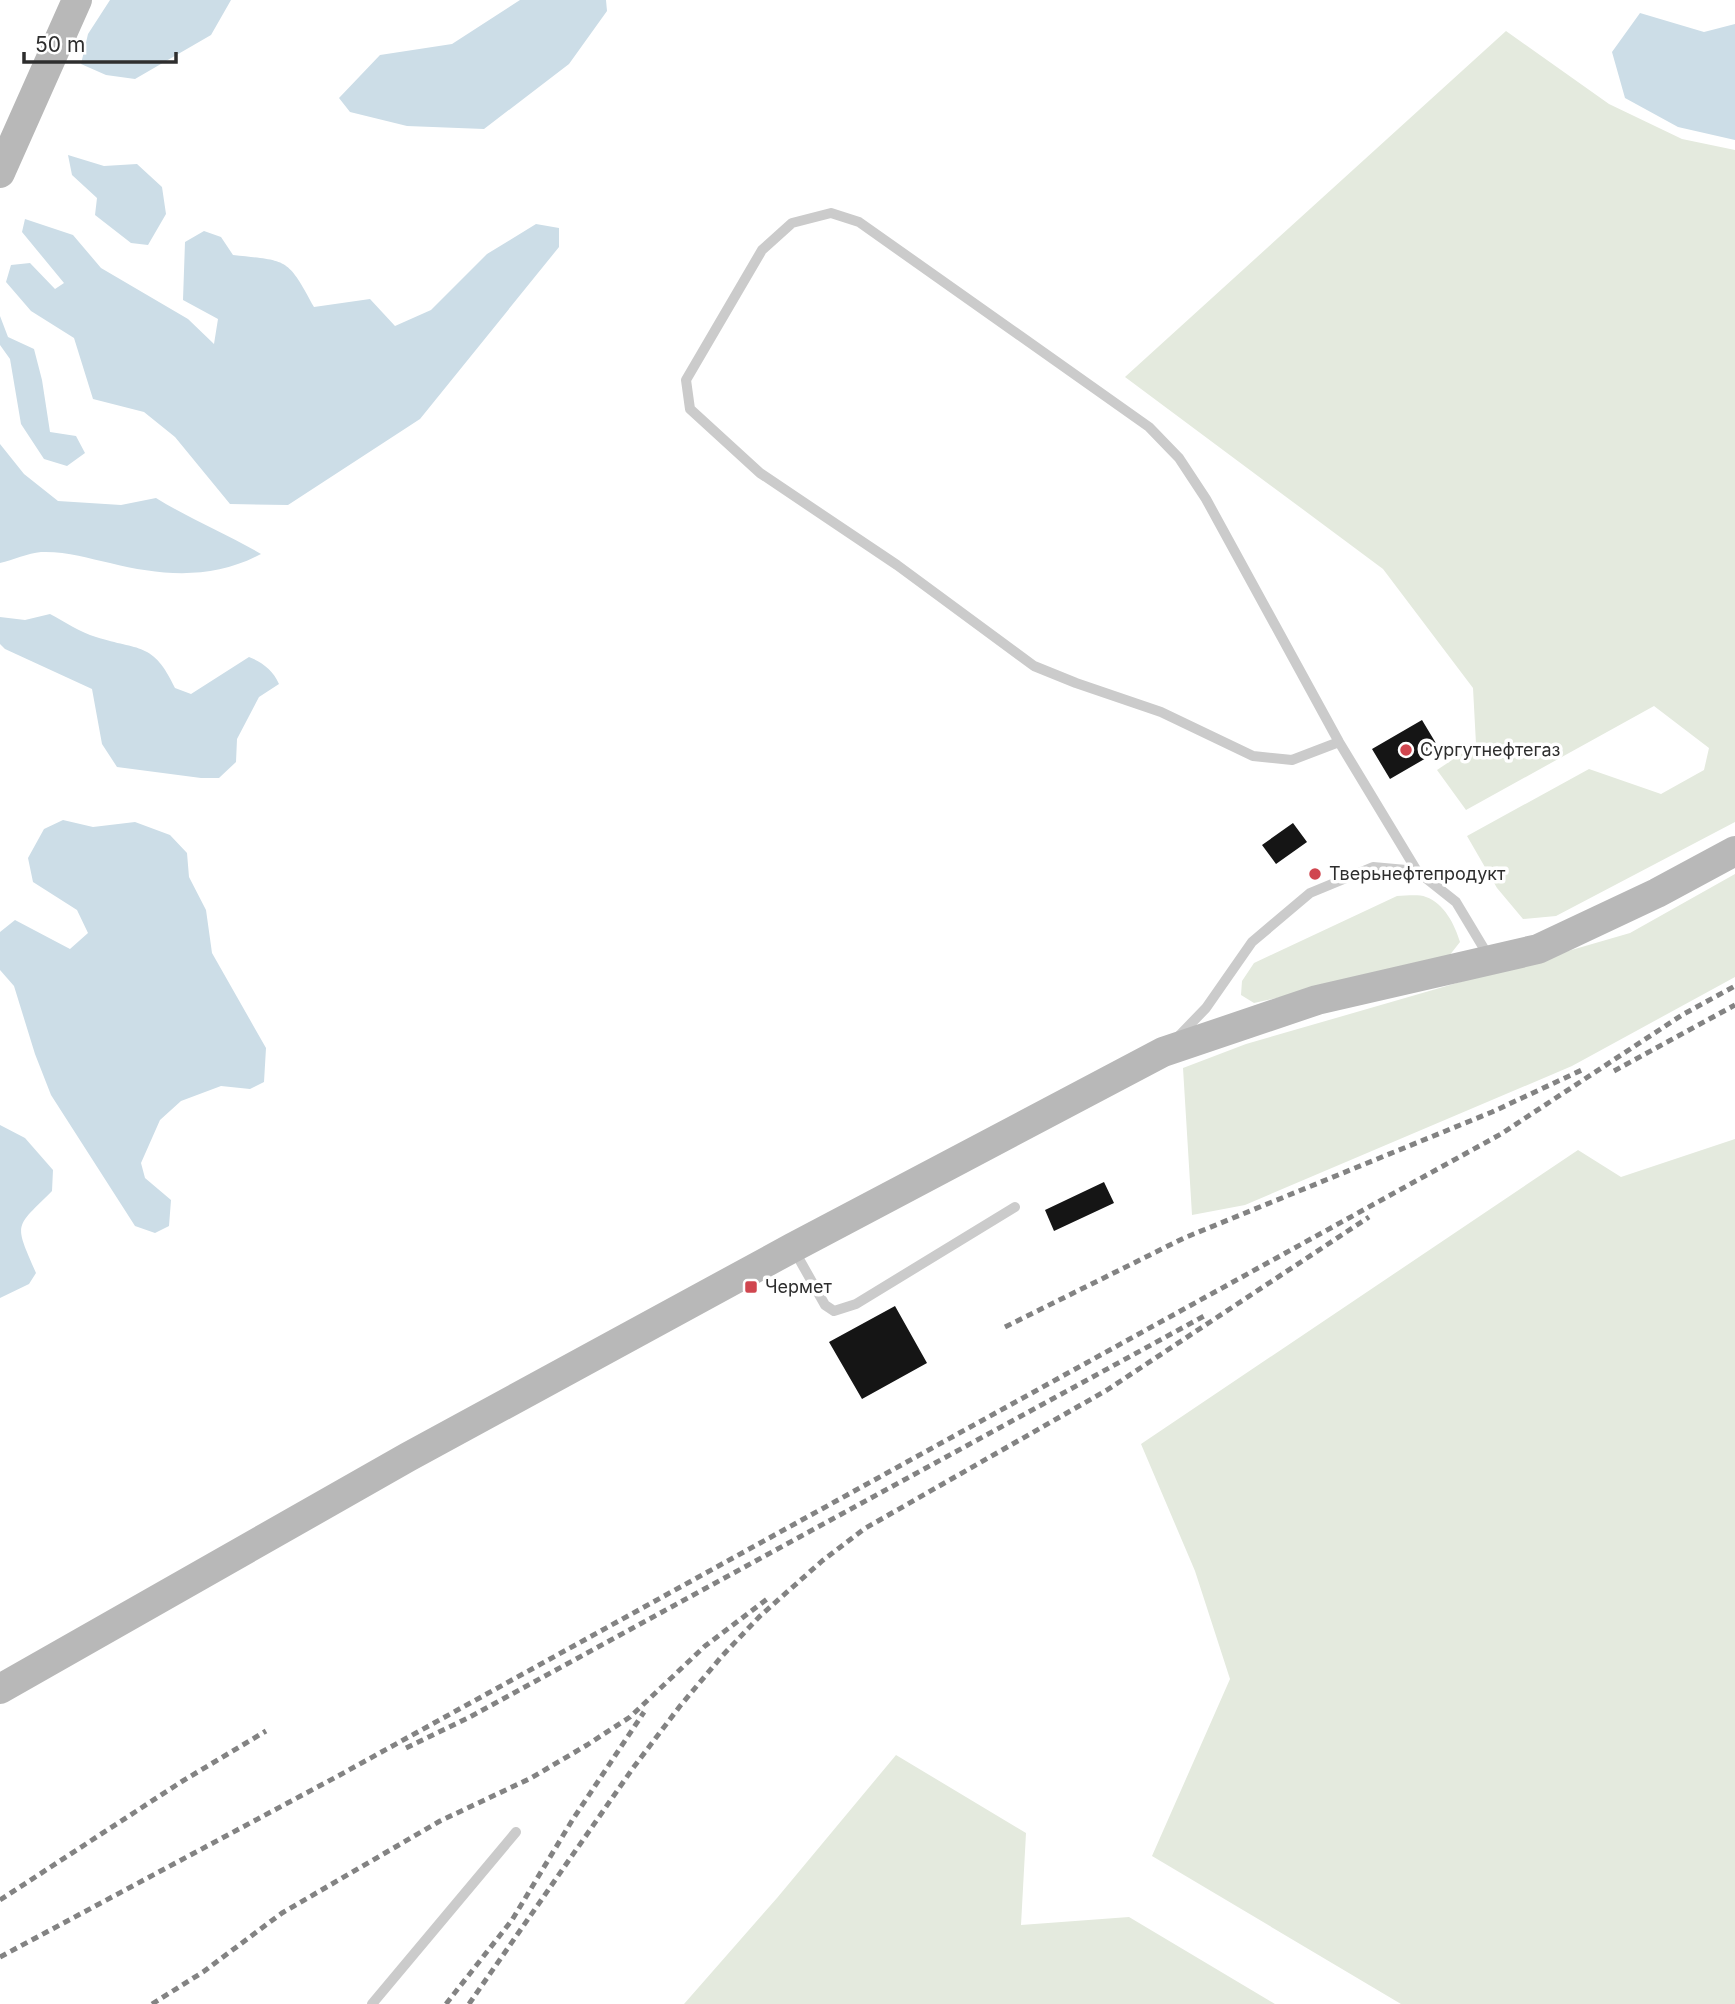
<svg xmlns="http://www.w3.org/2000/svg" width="1735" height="2004" viewBox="0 0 1735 2004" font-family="Inter,sans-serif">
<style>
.green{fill:#e4eade}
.water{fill:#ccdde7}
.building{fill:#151515}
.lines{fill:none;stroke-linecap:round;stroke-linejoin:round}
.lane{stroke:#cbcbcb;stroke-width:10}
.secondary{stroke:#b8b8b8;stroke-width:30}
.rail{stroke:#838383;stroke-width:5;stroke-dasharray:7 5;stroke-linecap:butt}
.poi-dot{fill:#d0464f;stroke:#fff;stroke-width:2.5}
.labels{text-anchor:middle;stroke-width:7;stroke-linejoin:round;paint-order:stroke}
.poi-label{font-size:18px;fill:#2e2e2e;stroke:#fff;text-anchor:start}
</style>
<rect width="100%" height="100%" fill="#fff"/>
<path class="green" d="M1506,31L1609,104L1682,139L1735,150V822L1556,916L1523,919L1497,888L1467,836L1589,769L1661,794L1704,770L1709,748L1654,706L1466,810L1437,770L1476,744L1473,688L1383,569L1125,377Z
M1735,874V977L1572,1066L1245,1205L1192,1215L1183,1068L1246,1044L1630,933Z
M1397,896C1406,896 1418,894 1426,897C1444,903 1455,925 1460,942L1449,956L1413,967L1254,1003L1241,995L1242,981L1254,963Z
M1735,1139V2004H1401L1152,1856L1230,1679L1195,1571L1141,1444L1578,1150L1621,1177Z
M896,1755L1026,1833L1021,1925L1129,1917L1275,2004H684L777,1898Z"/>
<path class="water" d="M110,0H231L211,35L135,79L106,75L81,64L88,34Z
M520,0H606L607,11L569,64L484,129L407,126L350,112L339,98L380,55L452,44Z
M1640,13L1704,32L1735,24V140L1678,127L1625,98L1612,52Z
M68,155L104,166L137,164L162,187L166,214L148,245L131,243L95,215L97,198L72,175Z
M25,219L73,235L101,268L188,319L214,344L218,319L183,300L185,242L204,231L221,237L233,255C288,261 287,257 314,307L370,299L395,326L431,310L487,254L536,224L559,228V247L420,419L288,505L230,504L175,437L144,412L93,399L74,338L31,311L6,282L11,265L30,263L55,289L64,283L22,232Z
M0,316L8,337L34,349L42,380L50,432L76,436L85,453L67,466L44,459L21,424L10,359L0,345Z
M0,444L24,474L58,501L121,505L156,498C190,519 227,534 261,554C213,580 162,576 110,563C88,558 65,551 41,552C28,553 13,560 0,563Z
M50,614C65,622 80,632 96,637C139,651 153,641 175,688L191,694L249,657C262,662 273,670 279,684L259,697L237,739L236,762L219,778H201L117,767L102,744L92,689L5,649L0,644V617L25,620Z
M63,820L93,827L135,822L170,835L187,853L189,877L206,910L212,953L266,1048L264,1082L250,1089L221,1086L181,1101L160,1120L141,1163L145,1178L171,1200L169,1226L155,1233L135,1226L51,1095L35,1054L14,986L0,970V932L15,920L70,949L88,933L77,910L33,882L28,858L44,829Z
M0,1125L25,1138L53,1170L52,1191C14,1229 14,1222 36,1273L29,1284L0,1298Z"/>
<path class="building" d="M1422,720L1440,750L1390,779L1372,749Z
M1293,823L1307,842L1276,864L1262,845Z
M1104,1182L1114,1203L1054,1231L1045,1210Z
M895,1306L927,1363L862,1399L829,1342Z"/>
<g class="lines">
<path class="lane" d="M1339,742L1292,760L1253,756L1161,712L1076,683L1034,666L897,565L760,473L690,409L686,380L762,250L792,223L831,213L859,222L1149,427L1179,458L1206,499L1339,742L1417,871
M1177,1038L1206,1008L1252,942L1310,893L1373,867L1417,871L1456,902L1489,957
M794,1250L825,1305L834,1311L856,1304L1015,1207
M372,2004L516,1832"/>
<path class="secondary" d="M0,173L77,0
M0,1689L408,1457L792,1248L1163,1052L1317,1000L1538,949L1657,893L1735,851"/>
<path class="rail" d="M1614,1071L1735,1005
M1005,1327L1184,1238L1492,1112L1584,1069
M406,1748L468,1718L1206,1315
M0,1900L181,1782L266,1731
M0,1957L338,1776L1501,1134L1682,1015L1735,986
M152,2004L203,1972L282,1913L440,1821L531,1778L587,1745L630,1717L705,1646L767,1599
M446,2004L512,1920L573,1819L644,1712
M469,2004L633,1768L680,1706L722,1656L760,1616L822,1561L864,1529L1107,1390L1369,1217"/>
</g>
<g class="poi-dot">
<circle cx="1406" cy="750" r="7"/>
<circle cx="1315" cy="874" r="7"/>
<rect x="744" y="1280" width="14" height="14" rx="3.5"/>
</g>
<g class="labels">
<g class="poi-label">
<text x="1420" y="756">Сургутнефтегаз</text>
<text x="1329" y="880">Тверьнефтепродукт</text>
<text x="765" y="1293">Чермет</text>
</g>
</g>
<path d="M24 52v10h152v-10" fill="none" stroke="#2e2e2e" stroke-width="3.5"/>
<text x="35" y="52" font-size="21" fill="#2e2e2e" stroke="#ffffff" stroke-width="5" paint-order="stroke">50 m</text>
</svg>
